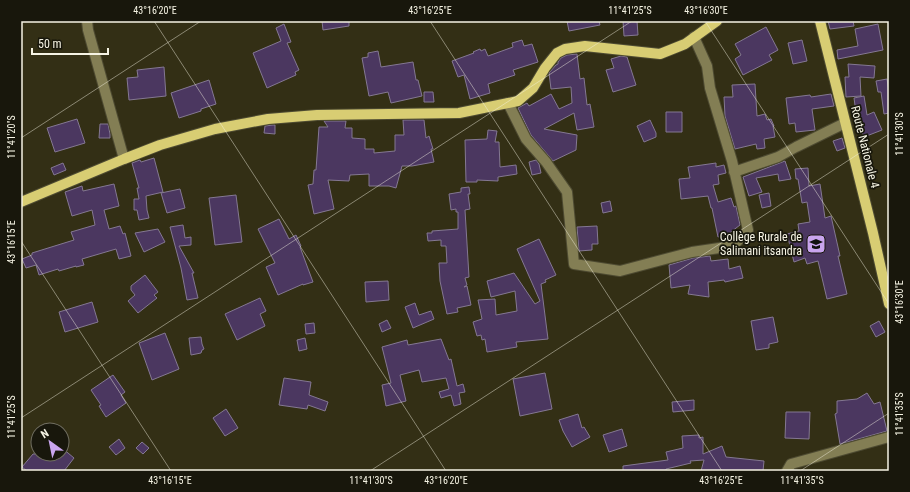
<svg xmlns="http://www.w3.org/2000/svg" width="910" height="492" viewBox="0 0 910 492" font-family="'Roboto Condensed',sans-serif">
<style>
.building{fill:#4b3760;stroke:#847892}
.lines{fill:none;stroke-linecap:round;stroke-linejoin:round}
.minor-casing{stroke:#4e4b32;stroke-width:12}
.major-casing{stroke:#4e4b32;stroke-width:12}
.minor{stroke:#837e54;stroke-width:10}
.major{stroke:#d8cd73;stroke-width:10}
.ticks{fill:none;stroke:#f6f4e4;stroke-width:1;stroke-opacity:0.45}
.labels{text-anchor:middle;stroke-width:3.5;stroke-linejoin:round;paint-order:stroke}
.street-label{font-size:12px;fill:#f6f4e4;stroke:#18170c}
.poi-label{font-size:12px;fill:#f6f4e4;stroke:#18170c;text-anchor:end}
.neatline{fill:none;stroke:#f6f4e4;stroke-width:1.5}
.ticks-label{font-size:10px;text-anchor:middle;fill:#f6f4e4}
</style>
<rect width="100%" height="100%" fill="#332f15"/>
<path class="building" d="M322,21H349V26L323,30Z
M567,21H599L600,25L569,31Z
M623,21H637L638,35L624,36Z
M828,21H853L854,26L830,29Z
M284,24L291,42L287,43L299,70L295,72L296,75L267,88L253,53L281,41L276,28Z
M878,24L883,50L838,59L837,50L858,46L855,29Z
M766,27L778,50L769,55L772,60L743,75L735,59L741,55L735,44Z
M522,40L524,46L532,44L538,62L513,70L515,75L488,84L490,93L470,99L464,75L458,77L452,61L474,53L473,52L480,49L481,51L485,49L488,56L513,47L512,43Z
M802,40L807,61L793,64L788,43Z
M378,51L381,67L413,62L416,80H418L422,96L391,103L388,92L369,96L362,58L368,57V53Z
M577,54L580,79L584,78L587,105L590,104L594,127L577,130L574,113L544,129L577,135L576,150L553,161L531,135L518,108L527,103L529,106L551,94L559,109L572,103L571,87L551,89L549,73L556,65L558,64V62L561,58L567,55Z
M621,56L627,57L636,85L613,92L606,70L614,68L611,59Z
M848,64L875,66L874,78L860,77L861,96L846,97L845,77H849Z
M164,67L166,96L129,100L127,78L138,77L137,70Z
M887,79L889,91V113L884,114L881,92H878L876,81Z
M209,80L216,104L201,109V111L179,118L171,93Z
M755,84L757,116L765,114L767,120L771,119L774,126H773L775,137L764,139L765,148L757,149L756,144L735,149L725,116L724,97H733L732,85Z
M424,92H433L434,102H424Z
M831,94L834,106L812,109L815,130L796,132L795,123L789,124L786,98L810,95L811,97Z
M864,96L867,115L874,112L882,130L864,137L857,120L854,98Z
M666,112H682V132H666Z
M77,119L85,143L55,152L47,128Z
M403,120H424L426,138L429,136L433,149H431L434,162L412,166H402L396,188L389,186H369V174L350,175L349,181L328,180L334,209L314,214L308,185L313,184L314,170H316L319,127H328L324,121H346L345,128H352V138L365,139V149H374V153L395,151V135H404Z
M650,120L656,133V137L644,142L637,126Z
M100,124H108L110,134V138H99Z
M273,125H275V134L264,133L265,126Z
M488,130L497,131L495,142H499L500,167L516,165L517,174L498,177V181L477,180V182H466L465,140L487,139Z
M842,138L845,148L837,151L833,141Z
M154,158L163,192L146,196L147,210L149,218L139,220L137,210H134V199H139L137,188H139L132,163L140,160L141,162Z
M536,160L539,164L541,173L532,175L529,162Z
M785,161L791,179L779,181L778,174L756,178L762,192L749,196L743,177Z
M63,163L66,170L54,175L51,168Z
M716,163V167L724,165L726,173L718,175L719,184L713,185L718,202L731,198L734,207L736,206L740,225L727,235L718,237L712,208H711L708,196L681,199L679,179L690,178L688,167Z
M808,168L809,186L820,184L825,218L831,216L840,256H838L847,294L827,299L818,261L807,264L805,258L794,262L787,234L799,231L798,224L810,222L807,202L802,203L798,179H796L795,169Z
M114,184L119,206L104,210L109,229L120,226L123,234L125,233L131,256L119,259L116,249L82,259L84,265L76,267V266L59,271L58,269L39,275L36,265L26,268L22,259L32,255V253L74,240L71,232L95,225L92,210L72,216L65,192L82,186L83,191Z
M469,187L470,194H468L470,209L465,210L469,277L465,278L467,285L464,287L467,286L471,305L457,308L458,312L447,314L440,281L439,263H447L446,246H441V240L428,241L427,233H432V231L458,229V212H456V209L451,210L449,194L461,192V188Z
M180,189L185,208L167,213L161,193Z
M769,193L771,206L762,208L759,195Z
M236,195L242,242L215,245L209,198Z
M610,201L612,211L603,213L601,203Z
M279,219L289,239L296,235L301,246L300,247L313,282L303,285V284L278,295L266,267L275,263L258,229Z
M183,225L185,238L191,237V245L179,246L194,273H192L198,298L187,300L181,268L170,227Z
M597,226L598,244H592V250L579,251L577,227Z
M158,229L165,242L144,252L135,233Z
M539,239L556,275L545,280L546,282L541,284L548,339L516,342L517,347L487,352L485,339L482,340L481,335L477,336L473,322L482,319L478,300L495,299L496,315L517,311L515,291L491,297L487,281L514,273L535,304L540,301L517,249Z
M710,256L711,261L728,259L729,269L740,266L743,278L725,282L724,280L708,282L709,297L688,294L690,285L671,288L669,265L693,258Z
M145,275L158,292L154,295L157,298L138,313L128,301L135,295L131,290V286Z
M388,281L389,300L366,302L365,282Z
M260,298L266,311L260,314L265,326L237,340L225,314Z
M92,302L98,322L65,332L59,312Z
M415,303L419,315L431,311L434,319L413,328L405,307Z
M773,317L778,342L769,344V348L756,350L751,321Z
M387,320L391,328L382,332L379,324Z
M879,321L885,332L876,337L870,326Z
M314,323L315,333L306,334L305,324Z
M165,333L179,369L152,380L139,343Z
M201,337L202,344L204,349L202,350L201,353L191,355L189,338Z
M305,338L307,349L299,351L297,340Z
M441,339L449,360L451,359L457,386L463,384L465,392L459,393L461,404L454,406L451,395L441,398L439,392L449,389L446,378L422,382L419,370L400,375L406,401L386,406L382,385L391,383L382,347L407,340L408,345Z
M545,373L552,409L520,416L513,379Z
M113,375L125,392L121,395L126,403L106,417L99,406L101,405L91,390Z
M284,378L311,382L309,395L328,402L325,411L308,405L307,409L279,405Z
M867,393L874,404L880,402L887,431L840,444L835,414L837,413V401L857,399Z
M694,400V410L673,412L672,402Z
M226,409L238,428L225,436L213,418Z
M786,412H810L809,439L785,438Z
M578,414L582,428L584,427L590,437L572,447L563,431L559,420Z
M622,429L627,446L609,452L603,435Z
M699,435V438L703,437V454L722,446L726,457L764,461L763,471H701L704,460L690,461L691,463L666,469V471H623V466L668,460L666,452L683,448L682,436Z
M119,439L125,448L116,455L109,447Z
M142,442L149,448L143,454L136,448Z
M62,448L74,458L64,471H27L22,467L33,454H62Z"/>
<g class="lines">
<defs>
<path id="minor" d="M87,21L88,30L124,159
M508,103L526,139L546,162L567,192L574,264L620,271L692,252L733,246L748,230L732,161L710,88L707,66L694,37
M734,172L778,157L796,147L845,123
M787,471L791,464L889,437"/>
<path id="major" d="M820,21L873,233L889,304
M21,202L124,159L160,145L215,129L268,119L317,115L459,113L518,101L533,88L545,68L557,53L565,49L585,46L660,54L685,44L717,21"/>
</defs>
<use href="#minor" class="minor-casing"/>
<use href="#major" class="major-casing"/>
<use href="#minor" class="minor"/>
<use href="#major" class="major"/>
</g>
<path class="ticks" d="M154,21L446,471M430,21L722,471M705,21L889,304M21,138L201,21M21,241L171,471M21,418L632,21M370,471L889,134M800,471L889,413"/>
<defs>
<symbol id="school-square" viewBox="-11 -11 22 22"><rect x="-9" y="-9" width="18" height="18" rx="4" fill="#c9a5ee" stroke="#18170c"/><path d="M0-5L7-2L0 1L-7-2ZM-4 1L0 2.5L4 1V4Q0 6-4 4Z" fill="#111"/></symbol>
</defs>
<g fill-rule="evenodd">
<use href="#school-square" x="805" y="233" width="22" height="22"/>
</g>
<g class="labels">
<g class="street-label">
<text transform="translate(865 147) rotate(76)" y="4">Route Nationale 4</text>
</g>
<g class="poi-label">
<text x="802" y="241">Collège Rurale de<tspan x="802" dy="14">Salimani itsandra</tspan></text>
</g>
</g>
<rect width="910" height="492" fill="none" stroke="#18170c" stroke-width="44"/>
<g transform="translate(50 442) rotate(327)"><circle r="19" fill="#18170c" stroke="#716f62"/>
<path d="M0-3L7 15L0 10L-7 15Z" fill="#c9a5ee"/>
<text y="-6" font-size="11" font-weight="bold" text-anchor="middle" fill="#f6f4e4">N</text>
</g>
<path d="M32 48v6h76v-6" fill="none" stroke="#f6f4e4" stroke-width="2"/>
<text x="38" y="48" font-size="12" fill="#f6f4e4" stroke="#18170c" stroke-width="3" paint-order="stroke">50 m</text>
<rect x="22" y="22" width="866" height="448" class="neatline"/>
<g class="ticks-label">
<text x="155" y="14">43°16'20"E</text>
<text x="430" y="14">43°16'25"E</text>
<text x="630" y="14">11°41'25"S</text>
<text x="706" y="14">43°16'30"E</text>
<text transform="translate(899 134) rotate(-90)" y="4">11°41'30"S</text>
<text transform="translate(11 137) rotate(-90)" y="4">11°41'20"S</text>
<text transform="translate(11 242) rotate(-90)" y="4">43°16'15"E</text>
<text transform="translate(899 302) rotate(-90)" y="4">43°16'30"E</text>
<text transform="translate(899 414) rotate(-90)" y="4">11°41'35"S</text>
<text transform="translate(11 417) rotate(-90)" y="4">11°41'25"S</text>
<text x="170" y="484">43°16'15"E</text>
<text x="371" y="484">11°41'30"S</text>
<text x="446" y="484">43°16'20"E</text>
<text x="721" y="484">43°16'25"E</text>
<text x="802" y="484">11°41'35"S</text>
</g>
</svg>
